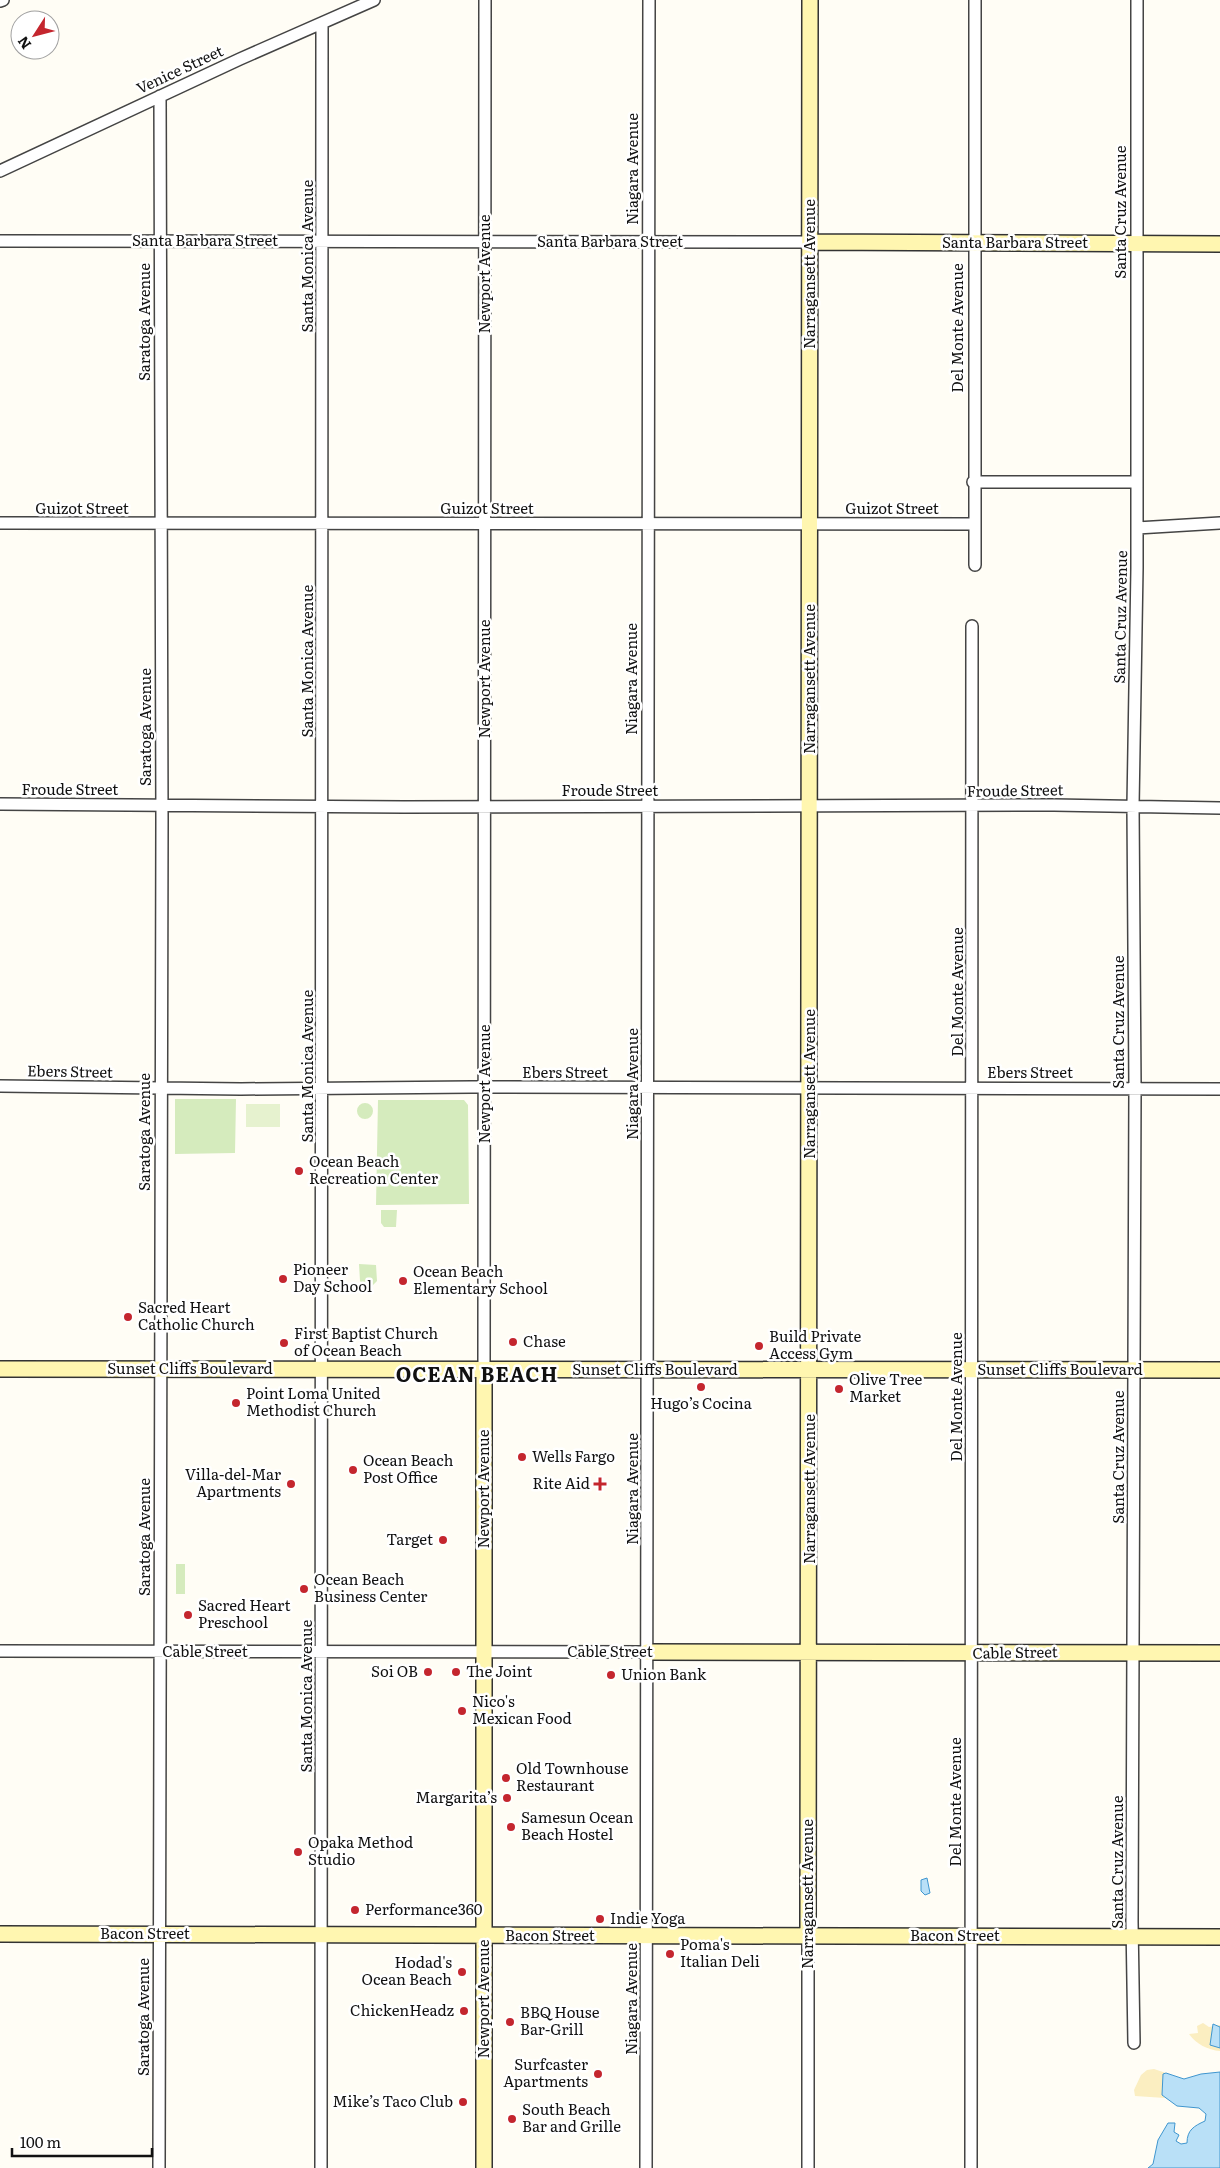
<svg xmlns="http://www.w3.org/2000/svg" width="1220" height="2168" viewBox="0 0 1220 2168" font-family="Literata,serif">
<style>
.green{fill:#d5ebbd}
.sand{fill:#fbeec1}
.pitch{fill:#e6f2cf}
.water{fill:#b9e0f7;stroke:#3f96cf}
.lines{fill:none;stroke-linecap:round;stroke-linejoin:round}
.street-casing{stroke:#444;stroke-width:14}
.secondary-casing{stroke:#333;stroke-width:18}
.street{stroke:#fff;stroke-width:11}
.secondary{stroke:#fff6b0;stroke-width:15}
.poi-dot{fill:#c4262e;stroke:#fff;stroke-width:2}
.labels{text-anchor:middle;stroke-width:5;stroke-linejoin:round;paint-order:stroke}
.street-label{font-size:15px;fill:#111;stroke:#fff}
.poi-label{font-size:15px;fill:#111;stroke:#fff;text-anchor:start}
.district-label{font-size:20px;font-weight:bold;letter-spacing:1px;fill:#111;stroke:#fff}
</style>
<rect width="100%" height="100%" fill="#fffdf5"/>
<path class="green" d="M175,1099H236L235,1153L175,1154Z
M378,1100H464L468,1105L469,1204L376,1205Z
M357 1111a8 8 0 1 1 16 0a8 8 0 1 1-16 0Z
M381,1210H397L396,1227H384L381,1223Z
M359,1264L376,1265L377,1281L371,1287H365L360,1281Z
M176,1564H185V1594H176Z"/>
<path class="sand" d="M1203,2023L1209,2027L1220,2025V2051C1208,2050 1196,2044 1189,2034L1198,2033L1197,2026Z
M1154,2069L1166,2073L1163,2075L1162,2095L1165,2098L1135,2096L1134,2090L1141,2075L1147,2070Z"/>
<path class="pitch" d="M246,1104H280V1127H246Z"/>
<path class="water" d="M927,1878L930,1893L925,1895L921,1891V1880Z
M1213,2024L1220,2027V2048L1210,2045Z
M1220,2072V2168H1148L1153,2164L1158,2140L1168,2123H1175L1174,2132L1179,2135L1176,2141L1181,2144L1187,2143C1187,2130 1194,2126 1205,2121L1206,2114L1199,2108L1177,2106L1162,2095L1163,2074L1166,2073L1184,2079L1201,2074Z"/>
<g class="lines">
<defs>
<path id="street" d="M975,0V565
M0,1L3,0
M0,171L240,59L374,0
M0,241L810,242
M973,482H1136
M0,523L974,524
M1137,528L1220,523
M0,804L404,807L1054,805L1220,808
M0,1086L241,1089L472,1087L1220,1089
M484,1371L485,0
M0,1651L647,1652
M1134,2043L1132,1922L1135,1088L1133,806L1137,568V0
M159,2168L162,820L160,96
M321,2168L322,23
M646,2168L649,0
M808,2168V1936
M971,2168L972,626"/>
<path id="secondary" d="M810,242L1220,244
M0,1369L1220,1370
M647,1652L1220,1653
M0,1934L1220,1937
M808,1936L810,0
M484,2168V1371"/>
</defs>
<use href="#street" class="street-casing"/>
<use href="#secondary" class="secondary-casing"/>
<use href="#street" class="street"/>
<use href="#secondary" class="secondary"/>
</g>
<g class="poi-dot">
<circle cx="299" cy="1171" r="5"/>
<circle cx="283" cy="1279" r="5"/>
<circle cx="403" cy="1281" r="5"/>
<circle cx="128" cy="1317" r="5"/>
<circle cx="513" cy="1342" r="5"/>
<circle cx="284" cy="1343" r="5"/>
<circle cx="759" cy="1346" r="5"/>
<circle cx="701" cy="1387" r="5"/>
<circle cx="839" cy="1389" r="5"/>
<circle cx="236" cy="1403" r="5"/>
<circle cx="522" cy="1457" r="5"/>
<circle cx="353" cy="1470" r="5"/>
<circle cx="291" cy="1484" r="5"/>
<path d="M597.5 1476.5h5v5h5v5h-5v5h-5v-5h-5v-5h5z"/>
<circle cx="443" cy="1540" r="5"/>
<circle cx="304" cy="1589" r="5"/>
<circle cx="188" cy="1615" r="5"/>
<circle cx="428" cy="1672" r="5"/>
<circle cx="456" cy="1672" r="5"/>
<circle cx="611" cy="1675" r="5"/>
<circle cx="462" cy="1711" r="5"/>
<circle cx="506" cy="1778" r="5"/>
<circle cx="507" cy="1798" r="5"/>
<circle cx="511" cy="1827" r="5"/>
<circle cx="298" cy="1852" r="5"/>
<circle cx="355" cy="1910" r="5"/>
<circle cx="600" cy="1919" r="5"/>
<circle cx="670" cy="1954" r="5"/>
<circle cx="462" cy="1972" r="5"/>
<circle cx="464" cy="2011" r="5"/>
<circle cx="510" cy="2022" r="5"/>
<circle cx="598" cy="2074" r="5"/>
<circle cx="463" cy="2102" r="5"/>
<circle cx="512" cy="2119" r="5"/>
</g>
<g class="labels">
<g class="street-label">
<text transform="translate(180 70) rotate(-25)" y="5">Venice Street</text>
<text transform="translate(633 169) rotate(-90)" y="5">Niagara Avenue</text>
<text transform="translate(1121 212) rotate(-90)" y="5">Santa Cruz Avenue</text>
<text x="205" y="246">Santa Barbara Street</text>
<text x="610" y="247">Santa Barbara Street</text>
<text x="1015" y="248">Santa Barbara Street</text>
<text transform="translate(308 256) rotate(-90)" y="5">Santa Monica Avenue</text>
<text transform="translate(485 274) rotate(-90)" y="5">Newport Avenue</text>
<text transform="translate(810 274) rotate(-90)" y="5">Narragansett Avenue</text>
<text transform="translate(145 322) rotate(-90)" y="5">Saratoga Avenue</text>
<text transform="translate(958 328) rotate(-90)" y="5">Del Monte Avenue</text>
<text x="82" y="514">Guizot Street</text>
<text x="487" y="514">Guizot Street</text>
<text x="892" y="514">Guizot Street</text>
<text transform="translate(1121 617) rotate(-89)" y="5">Santa Cruz Avenue</text>
<text transform="translate(308 661) rotate(-90)" y="5">Santa Monica Avenue</text>
<text transform="translate(485 679) rotate(-90)" y="5">Newport Avenue</text>
<text transform="translate(632 679) rotate(-90)" y="5">Niagara Avenue</text>
<text transform="translate(810 679) rotate(-90)" y="5">Narragansett Avenue</text>
<text transform="translate(146 727) rotate(-90)" y="5">Saratoga Avenue</text>
<text x="70" y="795">Froude Street</text>
<text x="610" y="796">Froude Street</text>
<text transform="translate(1015 791) rotate(-1)" y="5">Froude Street</text>
<text transform="translate(958 992) rotate(-90)" y="5">Del Monte Avenue</text>
<text transform="translate(1119 1022) rotate(-90)" y="5">Santa Cruz Avenue</text>
<text transform="translate(308 1066) rotate(-90)" y="5">Santa Monica Avenue</text>
<text transform="translate(70 1072) rotate(1)" y="5">Ebers Street</text>
<text x="565" y="1078">Ebers Street</text>
<text x="1030" y="1078">Ebers Street</text>
<text transform="translate(485 1084) rotate(-90)" y="5">Newport Avenue</text>
<text transform="translate(633 1084) rotate(-90)" y="5">Niagara Avenue</text>
<text transform="translate(810 1084) rotate(-90)" y="5">Narragansett Avenue</text>
<text transform="translate(145 1132) rotate(-90)" y="5">Saratoga Avenue</text>
<text x="190" y="1374">Sunset Cliffs Boulevard</text>
<text x="655" y="1375">Sunset Cliffs Boulevard</text>
<text x="1060" y="1375">Sunset Cliffs Boulevard</text>
<text transform="translate(957 1397) rotate(-90)" y="5">Del Monte Avenue</text>
<text transform="translate(1119 1457) rotate(-90)" y="5">Santa Cruz Avenue</text>
<text transform="translate(484 1489) rotate(-90)" y="5">Newport Avenue</text>
<text transform="translate(633 1489) rotate(-90)" y="5">Niagara Avenue</text>
<text transform="translate(810 1489) rotate(-90)" y="5">Narragansett Avenue</text>
<text transform="translate(145 1537) rotate(-90)" y="5">Saratoga Avenue</text>
<text x="205" y="1657">Cable Street</text>
<text x="610" y="1657">Cable Street</text>
<text transform="translate(1015 1653) rotate(-1)" y="5">Cable Street</text>
<text transform="translate(307 1696) rotate(-90)" y="5">Santa Monica Avenue</text>
<text transform="translate(956 1802) rotate(-90)" y="5">Del Monte Avenue</text>
<text transform="translate(1118 1862) rotate(-90)" y="5">Santa Cruz Avenue</text>
<text transform="translate(808 1894) rotate(-90)" y="5">Narragansett Avenue</text>
<text x="145" y="1939">Bacon Street</text>
<text x="550" y="1941">Bacon Street</text>
<text x="955" y="1941">Bacon Street</text>
<text transform="translate(484 1999) rotate(-90)" y="5">Newport Avenue</text>
<text transform="translate(632 1999) rotate(-90)" y="5">Niagara Avenue</text>
<text transform="translate(144 2017) rotate(-90)" y="5">Saratoga Avenue</text>
</g>
<g class="poi-label">
<text x="309" y="1167">Ocean Beach<tspan x="309" dy="17">Recreation Center</tspan></text>
<text x="293" y="1275">Pioneer<tspan x="293" dy="17">Day School</tspan></text>
<text x="413" y="1277">Ocean Beach<tspan x="413" dy="17">Elementary School</tspan></text>
<text x="138" y="1313">Sacred Heart<tspan x="138" dy="17">Catholic Church</tspan></text>
<text x="294" y="1339">First Baptist Church<tspan x="294" dy="17">of Ocean Beach</tspan></text>
<text x="769" y="1342">Build Private<tspan x="769" dy="17">Access Gym</tspan></text>
<text x="523" y="1347">Chase</text>
<text x="849" y="1385">Olive Tree<tspan x="849" dy="17">Market</tspan></text>
<text x="246" y="1399">Point Loma United<tspan x="246" dy="17">Methodist Church</tspan></text>
<text x="701" y="1409" text-anchor="middle">Hugo’s Cocina</text>
<text x="532" y="1462">Wells Fargo</text>
<text x="363" y="1466">Ocean Beach<tspan x="363" dy="17">Post Office</tspan></text>
<text x="281" y="1480" text-anchor="end">Villa-del-Mar<tspan x="281" dy="17">Apartments</tspan></text>
<text x="590" y="1489" text-anchor="end">Rite Aid</text>
<text x="433" y="1545" text-anchor="end">Target</text>
<text x="314" y="1585">Ocean Beach<tspan x="314" dy="17">Business Center</tspan></text>
<text x="198" y="1611">Sacred Heart<tspan x="198" dy="17">Preschool</tspan></text>
<text x="418" y="1677" text-anchor="end">Soi OB</text>
<text x="466" y="1677">The Joint</text>
<text x="621" y="1680">Union Bank</text>
<text x="472" y="1707">Nico's<tspan x="472" dy="17">Mexican Food</tspan></text>
<text x="516" y="1774">Old Townhouse<tspan x="516" dy="17">Restaurant</tspan></text>
<text x="497" y="1803" text-anchor="end">Margarita’s</text>
<text x="521" y="1823">Samesun Ocean<tspan x="521" dy="17">Beach Hostel</tspan></text>
<text x="308" y="1848">Opaka Method<tspan x="308" dy="17">Studio</tspan></text>
<text x="365" y="1915">Performance360</text>
<text x="610" y="1924">Indie Yoga</text>
<text x="680" y="1950">Poma's<tspan x="680" dy="17">Italian Deli</tspan></text>
<text x="452" y="1968" text-anchor="end">Hodad's<tspan x="452" dy="17">Ocean Beach</tspan></text>
<text x="454" y="2016" text-anchor="end">ChickenHeadz</text>
<text x="520" y="2018">BBQ House<tspan x="520" dy="17">Bar-Grill</tspan></text>
<text x="588" y="2070" text-anchor="end">Surfcaster<tspan x="588" dy="17">Apartments</tspan></text>
<text x="453" y="2107" text-anchor="end">Mike’s Taco Club</text>
<text x="522" y="2115">South Beach<tspan x="522" dy="17">Bar and Grille</tspan></text>
</g>
<g class="district-label">
<text x="477" y="1382">OCEAN BEACH</text>
</g>
</g>
<g transform="translate(35 35) rotate(234)"><circle r="24" fill="#ffffff" stroke="#a0a0a0"/>
<path d="M0-4L9 19L0 12L-9 19Z" fill="#c4262e"/>
<text y="-8" font-size="14" font-weight="bold" text-anchor="middle" fill="#111111">N</text>
</g>
<path d="M12 2148v8h140v-8" fill="none" stroke="#111111" stroke-width="2.5"/>
<text x="20" y="2148" font-size="15" fill="#111111" stroke="#ffffff" stroke-width="4" paint-order="stroke">100 m</text>
</svg>
